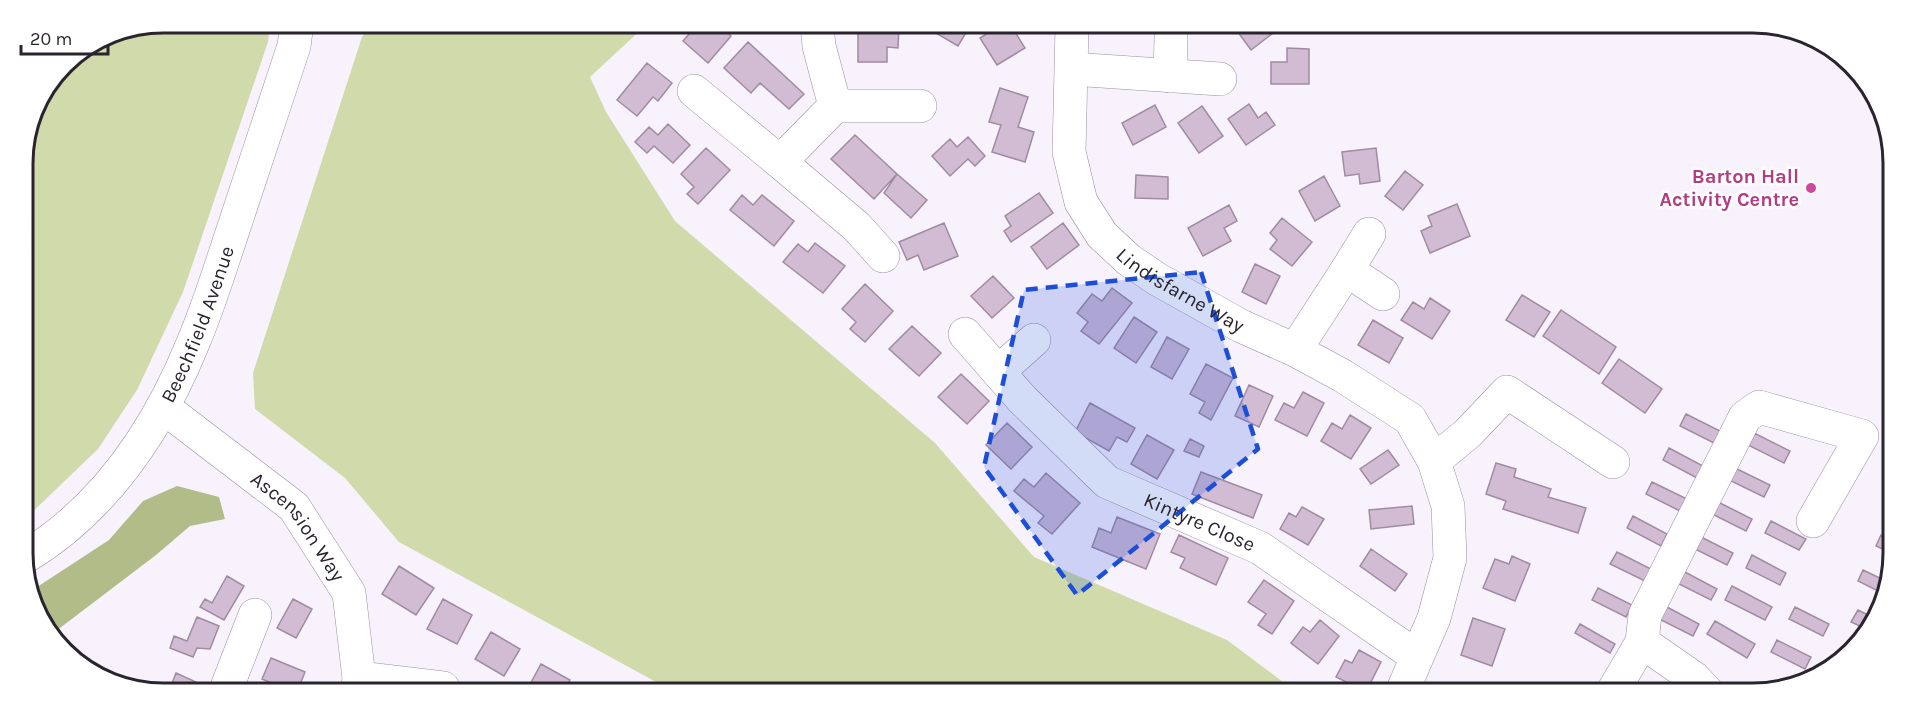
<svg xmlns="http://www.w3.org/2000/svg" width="1916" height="716" viewBox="0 0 1916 716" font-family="Karla,sans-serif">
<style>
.green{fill:#d1daaa}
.forest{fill:#b2bc89}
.building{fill:#d1bcd4;stroke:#9f8ba2;stroke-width:1.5}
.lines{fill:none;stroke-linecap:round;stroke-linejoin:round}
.minor-casing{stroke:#9b8da6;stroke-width:34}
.minor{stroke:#fff;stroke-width:33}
.marked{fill:#1d4ed8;fill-opacity:0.2;stroke:#1d4ed8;stroke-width:4.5;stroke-dasharray:12 8;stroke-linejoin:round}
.hotel-dot{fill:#d1479c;stroke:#fff;stroke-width:2}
.labels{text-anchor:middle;stroke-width:5;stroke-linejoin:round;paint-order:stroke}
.hotel-label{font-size:20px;font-weight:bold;fill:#b23c85;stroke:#fff;text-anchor:end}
.street-label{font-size:20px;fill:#2a242e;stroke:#fff}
.rim{fill:none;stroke:#2a242e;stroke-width:3}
</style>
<rect width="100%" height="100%" fill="#f8f2fd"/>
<path class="green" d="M163,23H270L268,42L183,292L137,390L98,449L25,519L23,153L37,101L70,58L110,33Z
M370,23L646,25L590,77L606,112L675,221L935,443L1034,557L1227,640L1295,691L669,689L399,542L345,478L255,409L253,373L362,37Z"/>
<path class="forest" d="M177,486L219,497L225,519L190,526L156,555L52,634L31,591L109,540L143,501Z"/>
<path class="building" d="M697,25H719L731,36L708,63L683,41Z
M883,26H899L898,48L887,47V62H858V32H883Z
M924,26H970L958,46Z
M999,26H1024L1015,32L1025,48L997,65L980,38Z
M1236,27H1275L1277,30L1251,50L1235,28Z
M748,42L804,94L789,109L760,83L751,93L724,68Z
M1287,48L1309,49V84H1271V62H1287Z
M647,63L672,83L658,101L653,97L637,116L617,100Z
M1000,88L1028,97L1018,127L1034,132L1025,162L992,152L1001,125L989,122Z
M1249,104L1258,118L1266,112L1275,125L1246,145L1228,119Z
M1155,105L1166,127L1133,145L1122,123Z
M1202,106L1223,136L1199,153L1178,123Z
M668,124L690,145L673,163L654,146L647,153L635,142L649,127L658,135Z
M855,135L897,174L874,199L831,159Z
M968,137L985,156L975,166L968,159L950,176L932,156L950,139L957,147Z
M706,148L730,170L698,204L687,194L694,187L681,174Z
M1376,148L1380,181L1360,184L1359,174L1345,176L1342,152Z
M1405,171L1423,185L1403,210L1385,196Z
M897,174L927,200L911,218L884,193Z
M1136,175L1168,177V199L1135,198Z
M1324,176L1340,206L1315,221L1299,191Z
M1039,193L1053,213L1011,242L1004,231L1011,226L1005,216Z
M742,195L753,205L762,195L794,221L774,246L730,210Z
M1457,204L1470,236L1430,253L1421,231L1432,226L1428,216Z
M1229,205L1237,221L1224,228L1231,241L1203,256L1188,228Z
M1282,218L1312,242L1292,266L1270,249L1277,240L1270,233Z
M944,223L958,256L924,270L918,255L907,260L899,242Z
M1063,223L1079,245L1047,269L1031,247Z
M815,243L845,266L823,293L783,262L798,244L808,252Z
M1255,264L1280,276L1266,304L1242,292Z
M993,276L1014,298L992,318L971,296Z
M865,284L893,311L865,342L850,329L856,322L842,309Z
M1112,288L1132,303L1099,344L1081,331L1088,322L1077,313L1092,294L1102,301Z
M1522,295L1550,312L1534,337L1506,320Z
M1430,298L1450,311L1432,339L1401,320L1413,302L1424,309Z
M1561,310L1616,347L1599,374L1543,336Z
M1134,317L1157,332L1136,363L1114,348Z
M1373,320L1403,338L1389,363L1358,345Z
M912,326L941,353L919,376L889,349Z
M1167,337L1189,349L1172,379L1151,367Z
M1619,359L1662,389L1645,413L1602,383Z
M1206,364L1233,378L1211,420L1199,413L1205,402L1190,394Z
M961,374L989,401L967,424L938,397Z
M1249,385L1273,396L1259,427L1235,416Z
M1303,392L1324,403L1307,436L1275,420L1284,403L1294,408Z
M1090,403L1135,428L1127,442L1117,437L1109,451L1075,432Z
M1686,414L1720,431L1714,443L1680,426Z
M1350,415L1371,428L1351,459L1321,441L1332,423L1342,429Z
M1007,423L1032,447L1011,469L986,445Z
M1754,433L1790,451L1784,463L1748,445Z
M1147,435L1174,450L1157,479L1131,464Z
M1190,439L1204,446L1199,457L1184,451Z
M1669,448L1703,466L1697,478L1663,460Z
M1388,450L1399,465L1371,484L1360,469Z
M1496,463L1516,469L1514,477L1551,489L1548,497L1586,508L1578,533L1503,509L1506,501L1486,494Z
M1735,468L1770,485L1764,497L1729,480Z
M1201,472L1262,495L1253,518L1192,494Z
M1046,473L1080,503L1052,534L1038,523L1044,516L1014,491L1024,479L1034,487Z
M1652,482L1687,499L1680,511L1646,494Z
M1718,502L1752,519L1746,531L1712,514Z
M1412,506L1414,524L1371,529L1369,510Z
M1302,507L1324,519L1308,545L1280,529L1289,513L1296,517Z
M1633,516L1667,534L1661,546L1627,528Z
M1117,517L1160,534L1146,569L1092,547L1099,528L1111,533Z
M1771,521L1806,539L1799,550L1765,533Z
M1179,535L1228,558L1216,585L1180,568L1185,558L1171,552Z
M1881,535L1887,538V551L1876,546Z
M1699,536L1733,553L1727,565L1693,548Z
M1371,549L1407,574L1395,591L1360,566Z
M1617,552L1651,569L1645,581L1610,564Z
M1752,555L1786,573L1780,585L1746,568Z
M1512,556L1530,564L1515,601L1483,588L1495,559L1509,564Z
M399,566L434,588L416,615L382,594Z
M1863,570L1886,581V595L1858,581Z
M1683,571L1717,589L1711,600L1677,583Z
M227,576L244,586L224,620L200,607L205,599L212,603Z
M1264,580L1294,601L1272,634L1258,625L1266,614L1248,602Z
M1732,586L1772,607L1765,620L1725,600Z
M1598,588L1632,605L1626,617L1592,600Z
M293,599L312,609L296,638L277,628Z
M443,599L472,615L457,644L427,629Z
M1665,606L1699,624L1693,636L1659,619Z
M1795,607L1829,624L1823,636L1789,619Z
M1858,610L1872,617L1864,628L1851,622Z
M197,617L219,626L210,649L197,648L193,657L170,648L174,636L187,641Z
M1473,618L1505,629L1492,666L1461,655Z
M1320,620L1339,636L1318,664L1291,643L1303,627L1310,632Z
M1715,621L1755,644L1747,658L1707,634Z
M1580,624L1615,644L1610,653L1575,633Z
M491,632L520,649L504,676L475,659Z
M1777,640L1811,657L1805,669L1771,652Z
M1359,650L1381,662L1366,692L1336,677L1345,660L1352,663Z
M271,658L305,672L299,687H281L262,679Z
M541,664L570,680L565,688H528Z
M176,673L196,682L194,686H171Z"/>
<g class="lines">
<defs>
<g id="minor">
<path d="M817,25L819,46L835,106L780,162L857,227L883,256"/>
<path id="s1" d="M1072,27L1069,152L1081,202L1102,235L1129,260L1157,279L1241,326L1295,350L1343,376L1410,419L1434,461L1448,506L1450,558L1434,618L1402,692"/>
<path d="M1072,69L1220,79"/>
<path d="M1170,76L1171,37"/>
<path d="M694,91L780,162"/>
<path d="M835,106H920"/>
<path d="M1347,270L1369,234"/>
<path id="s2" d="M965,334L1022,399L1107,482L1260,548L1416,656"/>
<path d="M1295,350L1347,270L1383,294"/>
<path d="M998,372L1034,340"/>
<path id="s3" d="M163,407L294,507L349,593L359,678L358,687"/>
<path d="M1434,461L1468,433L1507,392L1613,462"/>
<path id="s4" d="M25,557C106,508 158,429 193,343C208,308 219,272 231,236C252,173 273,109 294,46L297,23"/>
<path d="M359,678L443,688"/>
<path d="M227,687L255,615"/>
<path d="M1612,693L1642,642"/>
<path d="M1708,693L1694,678L1642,642L1645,615L1745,417L1759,407L1862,436L1813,521"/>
</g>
</defs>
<use href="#minor" class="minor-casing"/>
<use href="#minor" class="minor"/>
</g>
<path class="marked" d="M1201,272L1258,449L1077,595L984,467L1024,290Z"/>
<circle class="hotel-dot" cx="1811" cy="188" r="6"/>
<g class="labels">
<g class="hotel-label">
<text x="1799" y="183">Barton Hall<tspan x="1799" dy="23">Activity Centre</tspan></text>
</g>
<g class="street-label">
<text dy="7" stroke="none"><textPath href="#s1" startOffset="312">Lindisfarne Way</textPath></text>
<text dy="7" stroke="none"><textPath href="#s4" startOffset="296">Beechfield Avenue</textPath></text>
<text dy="7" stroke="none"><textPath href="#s2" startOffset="306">Kintyre Close</textPath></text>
<text dy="7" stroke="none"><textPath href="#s3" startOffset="182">Ascension Way</textPath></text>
</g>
</g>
<path d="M0 0H1916V716H0ZM163 33H1753A130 130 0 0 1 1883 163V553A130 130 0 0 1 1753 683H163A130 130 0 0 1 33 553V163A130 130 0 0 1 163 33Z" fill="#fff" fill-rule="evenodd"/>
<path class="rim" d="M163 33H1753A130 130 0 0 1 1883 163V553A130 130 0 0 1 1753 683H163A130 130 0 0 1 33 553V163A130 130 0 0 1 163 33Z"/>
<path d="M21 45v9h87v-9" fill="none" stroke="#2a242e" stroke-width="3"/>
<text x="30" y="45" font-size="18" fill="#2a242e" stroke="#ffffff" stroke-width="4.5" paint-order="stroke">20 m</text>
</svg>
